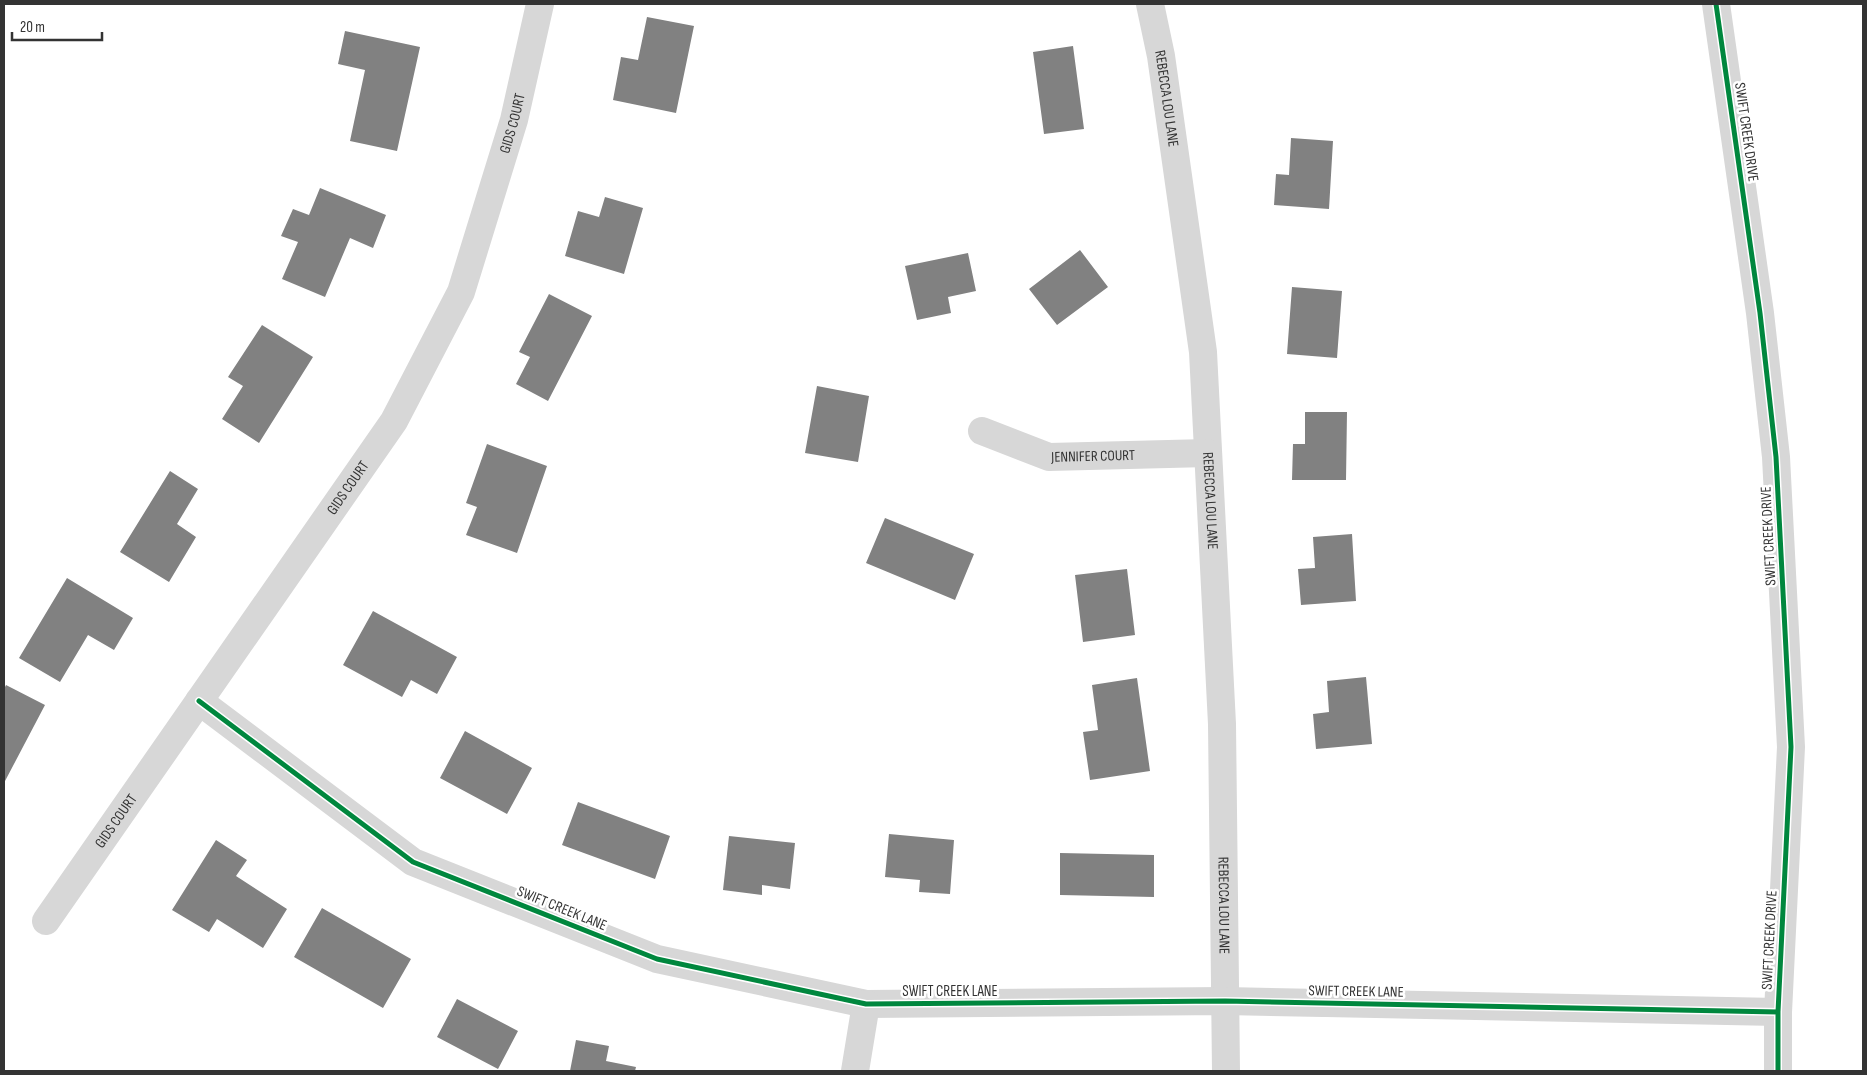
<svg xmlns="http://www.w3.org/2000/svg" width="1867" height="1075" viewBox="0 0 1867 1075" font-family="'Sofia Sans Condensed',sans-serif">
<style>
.building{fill:#818181}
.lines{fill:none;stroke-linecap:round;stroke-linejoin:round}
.street{stroke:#d7d7d7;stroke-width:28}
.cycleway-casing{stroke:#fff;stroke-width:8}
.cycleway{stroke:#00873e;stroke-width:5}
.labels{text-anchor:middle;stroke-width:5;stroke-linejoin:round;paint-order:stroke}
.street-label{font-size:15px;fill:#333;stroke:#fff}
</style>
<rect width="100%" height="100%" fill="#fff"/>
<path class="building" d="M647,17L694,26L676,113L613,100L621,57L638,60Z
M345,31L420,47L397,151L350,141L365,70L338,64Z
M1073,46L1084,129L1044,134L1033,52Z
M1291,138L1333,141L1329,209L1274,205L1276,174L1289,175Z
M320,188L386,215L373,248L350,238L325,297L282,279L298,242L281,236L293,209L309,215Z
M605,197L643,208L624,274L565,256L578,211L599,217Z
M1080,250L1108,287L1057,325L1029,289Z
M968,253L976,291L948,297L951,313L917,320L905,266Z
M1292,287L1342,291L1337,358L1287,354Z
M549,294L592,316L548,401L516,384L530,357L519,352Z
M262,325L313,357L259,443L222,419L243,386L228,377Z
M817,386L869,396L858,462L805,453Z
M1305,412H1347L1346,480H1292L1293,444H1305Z
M487,444L547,466L517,553L466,535L477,507L466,503Z
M170,471L198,489L177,524L196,537L169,582L120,552Z
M885,518L974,554L955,600L866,563Z
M1352,534L1356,601L1301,605L1298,569L1315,568L1313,537Z
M1127,569L1135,635L1083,642L1075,575Z
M67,578L133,618L114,650L88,635L60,682L19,658Z
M373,611L457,657L437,694L411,680L402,697L343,665Z
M1366,677L1372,744L1316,749L1313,714L1329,712L1327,681Z
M1137,678L1150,771L1090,780L1083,732L1098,730L1092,685Z
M6,685L45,705L4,783V689Z
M465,731L532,768L507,814L440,778Z
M578,802L670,836L655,879L562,845Z
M889,834L954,840L950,894L919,892L920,880L885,877Z
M729,836L795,843L790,889L762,885V895L723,890Z
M216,840L247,860L236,876L287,909L263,948L217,919L209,932L172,910Z
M1060,853L1154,855V897L1060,895Z
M322,908L411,959L383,1008L294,957Z
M457,999L518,1031L498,1069L437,1037Z
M576,1040L609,1046L606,1061L636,1067L635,1071H570Z"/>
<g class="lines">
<g class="street">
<path id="s1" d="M1150,4L1161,56L1203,352L1222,724L1226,1071"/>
<path d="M1716,4L1760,313L1776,457L1791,747L1778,1012V1071"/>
<path id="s2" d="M982,431L1049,457L1208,453"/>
<path d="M199,701L413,862L657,959L866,1004L1225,1001L1778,1012"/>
<path id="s3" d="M46,921L394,421L461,292L514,120L540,4"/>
<path d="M855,1071L866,1004"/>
</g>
<defs>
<path id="cycleway" d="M1716,4L1760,313L1776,457L1791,747L1778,1012V1071
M199,701L413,862L657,959L866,1004L1225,1001L1778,1012"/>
</defs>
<use href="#cycleway" class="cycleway-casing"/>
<use href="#cycleway" class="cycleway"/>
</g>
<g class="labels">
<g class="street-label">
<text dy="5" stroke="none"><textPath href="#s1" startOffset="96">REBECCA LOU LANE</textPath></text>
<text dy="5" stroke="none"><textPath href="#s3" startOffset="931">GIDS COURT</textPath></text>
<text transform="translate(1747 132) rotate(82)" y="5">SWIFT CREEK DRIVE</text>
<text dy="5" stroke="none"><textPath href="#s2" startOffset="116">JENNIFER COURT</textPath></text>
<text dy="5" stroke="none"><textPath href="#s3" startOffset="528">GIDS COURT</textPath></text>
<text dy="5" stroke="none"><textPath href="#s1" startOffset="501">REBECCA LOU LANE</textPath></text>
<text transform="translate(1768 536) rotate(-93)" y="5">SWIFT CREEK DRIVE</text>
<text dy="5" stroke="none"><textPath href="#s3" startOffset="122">GIDS COURT</textPath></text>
<text dy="5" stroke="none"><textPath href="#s1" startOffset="906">REBECCA LOU LANE</textPath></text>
<text transform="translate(562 908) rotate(22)" y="5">SWIFT CREEK LANE</text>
<text transform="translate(1769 940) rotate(-87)" y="5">SWIFT CREEK DRIVE</text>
<text x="950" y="996">SWIFT CREEK LANE</text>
<text transform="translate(1356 991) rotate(1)" y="5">SWIFT CREEK LANE</text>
</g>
</g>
<rect width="1867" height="1075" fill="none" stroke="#333333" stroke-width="10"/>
<path d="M12 32v8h90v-8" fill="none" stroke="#333333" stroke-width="2.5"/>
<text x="20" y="32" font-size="15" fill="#333333" stroke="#ffffff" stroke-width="4" paint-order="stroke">20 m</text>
</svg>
